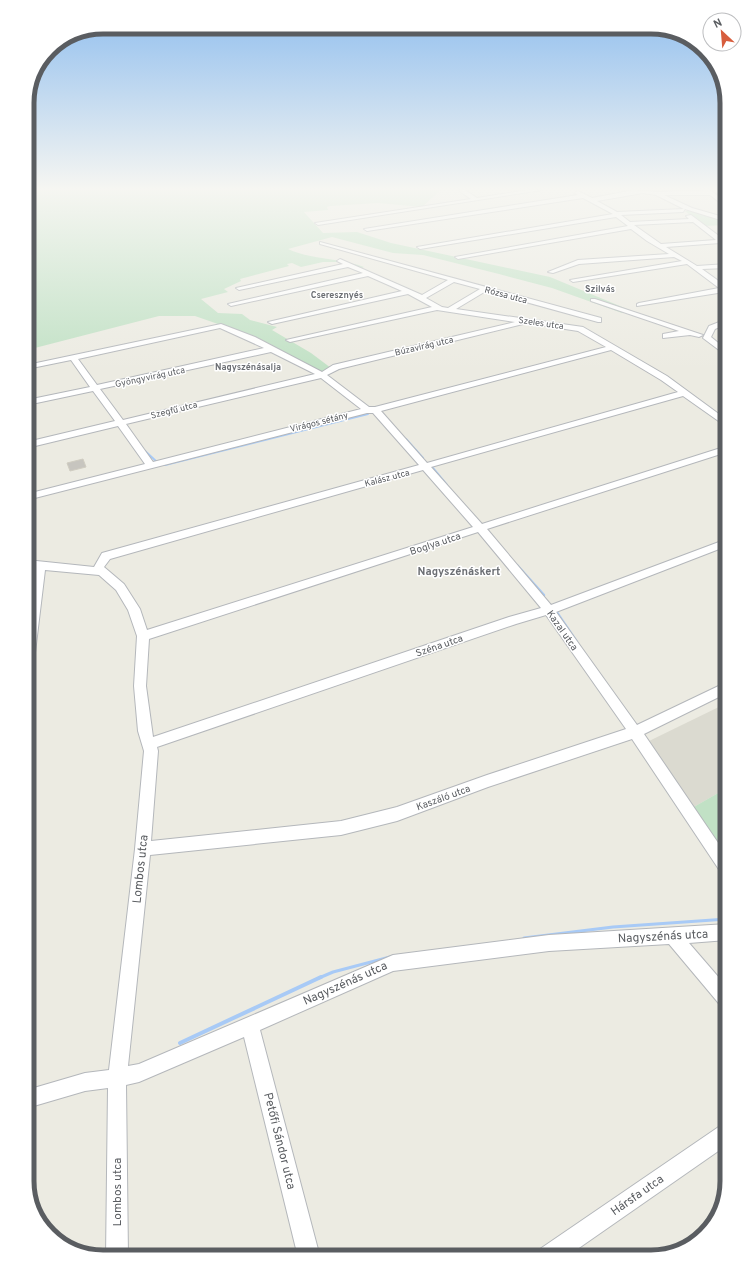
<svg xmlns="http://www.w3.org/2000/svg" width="754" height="1284" viewBox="0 0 754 1284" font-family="Overpass,sans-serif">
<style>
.education{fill:#dbdad0}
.green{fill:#c1e1c5}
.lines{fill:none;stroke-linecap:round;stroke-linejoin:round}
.stream-far3{stroke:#a8caf6;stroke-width:2}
.stream-far2{stroke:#a8caf6;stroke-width:2.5}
.stream-far1{stroke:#a8caf6;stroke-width:3}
.stream{stroke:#a8caf6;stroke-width:4}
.building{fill:#c7c5bf;stroke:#d0cdc1}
.minor-casing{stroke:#b4b7bb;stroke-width:2}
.minor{fill:#fff;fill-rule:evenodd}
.labels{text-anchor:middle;stroke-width:3;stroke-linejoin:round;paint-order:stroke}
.far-neighbourhood-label{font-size:9px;font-weight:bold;fill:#6b6e73;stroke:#fff}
.far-street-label{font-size:9px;fill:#5a5d61;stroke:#fff}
.street-label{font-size:10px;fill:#5a5d61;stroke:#fff}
.neighbourhood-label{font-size:11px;font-weight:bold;fill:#6b6e73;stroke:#fff}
.near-street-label{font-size:12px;fill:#5a5d61;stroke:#fff}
.rim{fill:none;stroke:#5a5d61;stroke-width:5}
</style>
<rect width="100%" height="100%" fill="#ecebe2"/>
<path class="education" d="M727,703V788L692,808L647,742Z"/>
<path class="green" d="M27,190H441L422,207L378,203L330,206L327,207L328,210L304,212L323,233L357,232L391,243L550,277L627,309L622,313L552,288L499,274L423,255L393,253L332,237L288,249C308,259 340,258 364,267L360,269L345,262H323L301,267L292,263L287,264L289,266L240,279L241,281L224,289L228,292L201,299L218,313L242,314L250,320L277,327L272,330L311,353L331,368L321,373L258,338L195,316H159L27,350Z
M685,211H691L727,221V225L704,226Z
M727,788V863L692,808Z"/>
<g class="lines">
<path class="stream-far3" d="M406,439L423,458
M144,450L157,462
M165,465L368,414
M433,468L447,485"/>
<path class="stream-far2" d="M517,565L544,595
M556,611L577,642"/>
<path class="stream-far1" d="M524,938L613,927L727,919
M319,978L333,972L390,957"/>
<path class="stream" d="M180,1043L321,977"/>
</g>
<path class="building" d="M83,459L86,467L70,471L67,463Z"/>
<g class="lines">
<defs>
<path id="minor" d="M458,190H465L477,198L528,190H542L318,225L315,223L471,199Z
M634,190L658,192L710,190L727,203V208L710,195H664L692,208L727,218V222L685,209L683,212L621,215L630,222L689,219L686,216L691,215L727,242V247L720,243L666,247L697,266L727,264V268L702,269L727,287V293L724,292L637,306V304L639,303L719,288L687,264L573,282L570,280L682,261L674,257L579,264L553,273L548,272L578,260L669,254L647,241L631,229L458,259L455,257L628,226L616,217L420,249L417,247L613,214L583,198L367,231L364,229L578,195L575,193L578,191L592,198ZM643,193L656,195L684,209L617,212L597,201ZM693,222L716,240L661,244L634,225Z
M320,242L601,318V322H598L486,291L456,309L583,327L667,376L727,420V427L683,396L431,467L482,524L727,446V452L487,529L551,605L727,539V546L556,612L637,725L727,682V693L644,734L727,856V876L722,874L632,739L488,787L397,821L341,835L150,855L128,1066L139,1064L393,955L549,935L727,924V940L689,943L727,987V1009L721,1006L669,944L549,951L393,971L260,1030L320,1257H298L244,1037L139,1082L126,1085L128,1257H106L108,1088L85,1091L27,1108V1090L85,1073L109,1070L135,849L144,751L138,731L134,686L137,636L128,610L116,590L99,575L45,570L33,669L31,672L27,674V622L34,568H27V560L94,567L102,553L419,465L373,413H367L27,500V494L145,464L118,426L27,448V442L115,421L93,391L27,405V400L90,387L71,360L27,369V365L221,324L255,337L322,372L333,365L515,322L437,310L290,342L286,340L432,307L408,294L272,324L268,322L402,291L368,276L231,306L228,304L363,273L348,267L239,290L236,288L343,264L337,261L340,259L422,295L448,280L320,244ZM454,282L480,289L448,308L442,307L426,298ZM527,323L578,331L606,347L375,407H369L327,375L339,369ZM220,328L264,348L97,385L78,359ZM611,350L661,380L678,392L427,463L381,411ZM271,352L315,374L123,420L100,389ZM321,378L361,409L153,462L126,424ZM423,470L473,527L147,630L140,609L124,584L104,567L110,559ZM478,532L541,608L509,617L153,737L146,686L149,639ZM546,615L626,729L487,775L397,807L341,821L151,841L158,751L157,747L516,624Z
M591,299H595L703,335L699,337L690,335L663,338V334L679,331L591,301Z
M727,319V324L715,329L711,337L727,350V356L703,338L709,326Z
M727,1123V1145L566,1257H537L540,1249L720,1126Z"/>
</defs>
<use href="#minor" class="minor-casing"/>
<use href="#minor" class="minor"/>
</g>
<linearGradient id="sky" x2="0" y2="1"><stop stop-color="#8ebdee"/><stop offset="0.51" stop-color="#f6f6f2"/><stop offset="1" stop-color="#f6f6f2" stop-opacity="0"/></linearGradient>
<rect width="754" height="370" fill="url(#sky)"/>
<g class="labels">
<g class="far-neighbourhood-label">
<text x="600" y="292">Szilvás</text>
<text x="337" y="298">Cseresznyés</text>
<text x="248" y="370">Nagyszénásalja</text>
</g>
<g class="far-street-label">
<text transform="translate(506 295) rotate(15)" y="3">Rózsa utca</text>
<text transform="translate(541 323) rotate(8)" y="3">Szeles utca</text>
<text transform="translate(424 346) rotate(-13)" y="3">Búzavirág utca</text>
<text transform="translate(150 377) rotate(-12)" y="3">Gyöngyvirág utca</text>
<text transform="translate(174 410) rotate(-14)" y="3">Szegfű utca</text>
<text transform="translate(319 422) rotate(-14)" y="3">Virágos sétány</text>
<text transform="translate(387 478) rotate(-15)" y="3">Kalász utca</text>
</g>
<g class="street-label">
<text transform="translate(435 543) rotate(-18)" y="4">Boglya utca</text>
<text transform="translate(563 630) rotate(55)" y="4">Kazal utca</text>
<text transform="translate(439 645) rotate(-19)" y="4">Széna utca</text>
<text transform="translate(443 797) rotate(-20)" y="4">Kaszáló utca</text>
</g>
<g class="neighbourhood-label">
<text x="459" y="575">Nagyszénáskert</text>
</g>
<g class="near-street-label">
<text transform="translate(140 869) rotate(-84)" y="4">Lombos utca</text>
<text transform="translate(663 936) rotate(-3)" y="4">Nagyszénás utca</text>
<text transform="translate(345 983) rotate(-24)" y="4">Nagyszénás utca</text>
<text transform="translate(280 1141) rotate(76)" y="4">Petőfi Sándor utca</text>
<text transform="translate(117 1192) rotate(-90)" y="4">Lombos utca</text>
<text transform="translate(637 1195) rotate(-35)" y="4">Hársfa utca</text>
</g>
</g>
<path d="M0 0H754V1284H0ZM103 34H651A69 69 0 0 1 720 103V1181A69 69 0 0 1 651 1250H103A69 69 0 0 1 34 1181V103A69 69 0 0 1 103 34Z" fill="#fff" fill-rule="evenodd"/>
<path class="rim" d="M103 34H651A69 69 0 0 1 720 103V1181A69 69 0 0 1 651 1250H103A69 69 0 0 1 34 1181V103A69 69 0 0 1 103 34Z"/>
<g transform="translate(722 32) rotate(334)"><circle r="19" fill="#ffffff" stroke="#bdbec0"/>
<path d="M0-3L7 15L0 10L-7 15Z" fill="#d75d3d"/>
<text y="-6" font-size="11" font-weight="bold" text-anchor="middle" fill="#5a5d61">N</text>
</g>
</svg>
